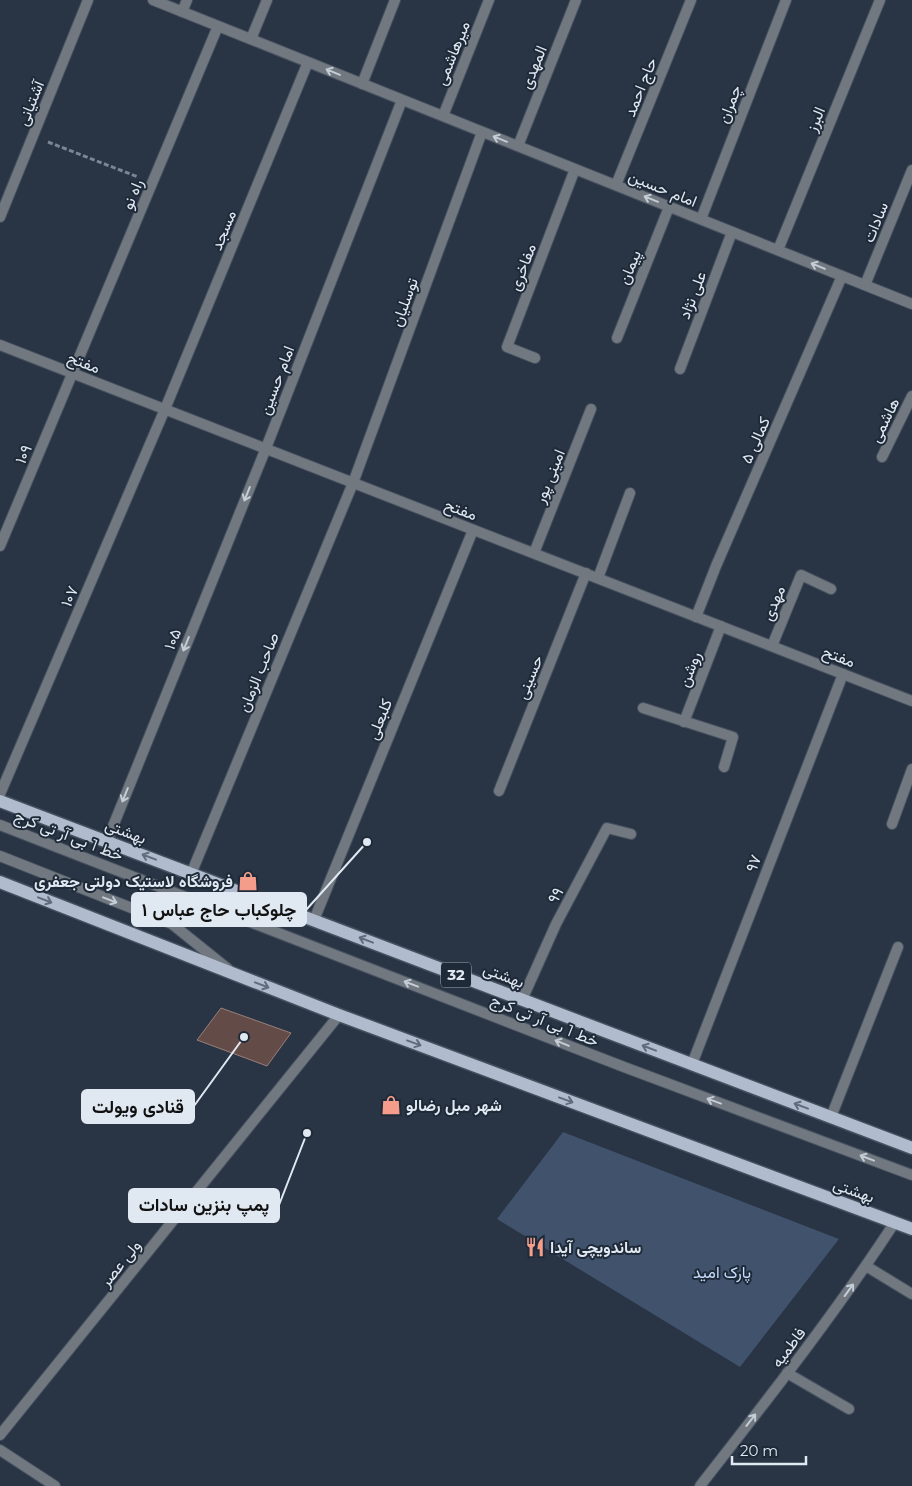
<svg xmlns="http://www.w3.org/2000/svg" width="912" height="1486" viewBox="0 0 912 1486" font-family="Montserrat,Vazirmatn,sans-serif">
<style>
.green{fill:#40526c}
.building{fill:#634c47;stroke:#997f7a}
.lines{fill:none;stroke-linecap:round;stroke-linejoin:round}
.service-casing{stroke:#465160;stroke-width:12}
.minor-casing{stroke:#465160;stroke-width:12}
.tertiary-casing{stroke:#465160;stroke-width:12}
.primary-casing{stroke:#465160;stroke-width:15}
.path{stroke:#7c8693;stroke-width:3;stroke-dasharray:5 2.5;stroke-linecap:butt}
.service{stroke:#727880;stroke-width:10}
.minor{stroke:#727880;stroke-width:10}
.tertiary{stroke:#727880;stroke-width:10}
.primary{stroke:#b0bccd;stroke-width:12}
.oneway{stroke:#c4ccd6}
.oneway2{stroke:#606c7c}
.labels{text-anchor:middle;stroke-width:4;stroke-linejoin:round;paint-order:stroke}
.shield{fill:#1f2a39;stroke:#a6afba;stroke-width:1}
.shield-label{font-size:15px;font-weight:bold;fill:#e0e8f2}
.street-label{font-size:16px;fill:#e0e8f2;stroke:#1f2a39}
.poi-label{font-size:16px;font-weight:bold;fill:#e0e8f2;stroke:#1f2a39;text-anchor:start}
.park-label{font-size:16px;fill:#c7deff;stroke:#1f2a39}
.leader{fill:none;stroke:#e0e8f2;stroke-width:2}
.callout-dot{fill:#e0e8f2;stroke:#1f2a39;stroke-width:2}
.callout{fill:#e0e8f2;stroke:#e0e8f2;stroke-width:2}
.callout-label{font-size:18px;text-anchor:middle;font-weight:bold;fill:#111}
</style>
<rect width="100%" height="100%" fill="#293444"/>
<path class="green" d="M563,1132L839,1239L740,1367L497,1219Z"/>
<path class="building" d="M221,1008L291,1033L267,1066L197,1040Z"/>
<g class="lines">
<defs>
<path id="service" d="M680,369L732,232
M598,578L630,493
M696,617L716,566L842,276
M643,708L733,737L724,767
M892,824L912,769
M0,825L624,1067L912,1175
M0,856L172,924L228,969
M692,1064L843,674
M831,1117L898,947
M866,1266L912,1294
M787,1373L849,1409"/>
<path id="minor" d="M153,0L912,304
M182,12L187,0
M251,39L267,0
M362,84L395,0
M443,116L489,0
M518,146L576,0
M616,185L691,0
M0,217L88,0
M701,219L786,0
M778,250L880,0
M865,285L912,170
M617,338L669,207
M0,345L912,701
M535,358L507,347L575,169
M882,457L912,396
M0,546L218,26
M534,553L591,409
M772,646L801,575L831,589
M684,722L721,626
M499,791L586,573
M0,794L165,409L308,62
M107,841L266,448L402,100
M191,874L353,483L482,132
M314,920L473,530
M522,1000L556,924L607,828L631,834
M0,1450L55,1486"/>
<path id="tertiary" d="M0,1435L339,1015
M700,1486C767,1400 835,1314 895,1222"/>
<path id="primary" d="M0,801L912,1148
M0,882L339,1015L912,1229"/>
</defs>
<use href="#service" class="service-casing"/>
<use href="#minor" class="minor-casing"/>
<use href="#tertiary" class="tertiary-casing"/>
<use href="#primary" class="primary-casing"/>
<path class="path" d="M48,142L138,177"/>
<use href="#service" class="service"/>
<use href="#minor" class="minor"/>
<use href="#tertiary" class="tertiary"/>
<use href="#primary" class="primary"/>
</g>
<defs><path id="oneway-shaft" d="M-6 0H5M1.5-3L5.5 0L1.5 3" fill="none" stroke-width="1.6" stroke-linecap="round" stroke-linejoin="round" transform="scale(1.25)"/></defs>
<g class="oneway">
<use href="#oneway-shaft" transform="translate(333 72) rotate(-158)"/>
<use href="#oneway-shaft" transform="translate(500 139) rotate(-158)"/>
<use href="#oneway-shaft" transform="translate(651 199) rotate(-158)"/>
<use href="#oneway-shaft" transform="translate(818 266) rotate(-158)"/>
<use href="#oneway-shaft" transform="translate(247 494) rotate(112)"/>
<use href="#oneway-shaft" transform="translate(186 644) rotate(112)"/>
<use href="#oneway-shaft" transform="translate(125 795) rotate(112)"/>
<use href="#oneway-shaft" transform="translate(110 900) rotate(21)"/>
<use href="#oneway-shaft" transform="translate(411 984) rotate(-159)"/>
<use href="#oneway-shaft" transform="translate(562 1043) rotate(-158)"/>
<use href="#oneway-shaft" transform="translate(714 1101) rotate(-160)"/>
<use href="#oneway-shaft" transform="translate(867 1158) rotate(-159)"/>
<use href="#oneway-shaft" transform="translate(849 1290) rotate(-54)"/>
<use href="#oneway-shaft" transform="translate(751 1420) rotate(-52)"/>
</g>
<g class="oneway2">
<use href="#oneway-shaft" transform="translate(149 857) rotate(-159)"/>
<use href="#oneway-shaft" transform="translate(45 900) rotate(21)"/>
<use href="#oneway-shaft" transform="translate(366 940) rotate(-159)"/>
<use href="#oneway-shaft" transform="translate(262 985) rotate(21)"/>
<use href="#oneway-shaft" transform="translate(414 1043) rotate(20)"/>
<use href="#oneway-shaft" transform="translate(649 1048) rotate(-159)"/>
<use href="#oneway-shaft" transform="translate(566 1100) rotate(20)"/>
<use href="#oneway-shaft" transform="translate(801 1106) rotate(-159)"/>
</g>
<defs>
<symbol id="shop-bare" viewBox="-9 -9 18 18"><path d="M-5-2.5h2.3a2.7 3.5 0 0 1 5.4 0H5L5.5 6h-11ZM-1.5-2.5h3a1.5 2.3 0 0 0-3 0Z" fill="#f49d8b" stroke="#1f2a39" stroke-width="2.5" paint-order="stroke"/></symbol>
<symbol id="restaurant-bare" viewBox="-9 -9 18 18"><path d="M-5-6h1v4h1v-4h1v4h1v-4h1v5L-1.5 .5V6h-2V.5L-5-1ZM5-6V6H3V1.5H1.5Q1.5-4 5-6Z" fill="#f49d8b" stroke="#1f2a39" stroke-width="2.5" paint-order="stroke"/></symbol>
</defs>
<g fill-rule="evenodd">
<use href="#shop-bare" x="234" y="867" width="28" height="28"/>
<use href="#shop-bare" x="377" y="1091" width="28" height="28"/>
<use href="#restaurant-bare" x="521" y="1233" width="28" height="28"/>
</g>
<g class="labels">
<rect class="shield" x="441" y="962.5" width="30" height="25" rx="4"/>
<g class="shield-label">
<text x="456" y="980">32</text>
</g>
<g class="street-label">
<text transform="translate(452 53) rotate(-68)" y="6">میرهاشمی</text>
<text transform="translate(533 67) rotate(-68)" y="6">المهدی</text>
<text transform="translate(640 87) rotate(-68)" y="6">حاج احمد</text>
<text transform="translate(30 103) rotate(-68)" y="6">آشتیانی</text>
<text transform="translate(729 104) rotate(-69)" y="6">چمران</text>
<text transform="translate(815 119) rotate(-68)" y="6">البرز</text>
<text transform="translate(663 188) rotate(22)" y="6">امام حسین</text>
<text transform="translate(132 194) rotate(-67)" y="6">راه نو</text>
<text transform="translate(875 222) rotate(-68)" y="6">سادات</text>
<text transform="translate(223 230) rotate(-68)" y="6">مسجد</text>
<text transform="translate(522 267) rotate(-69)" y="6">مفاخری</text>
<text transform="translate(629 267) rotate(-68)" y="6">پیمان</text>
<text transform="translate(692 295) rotate(-69)" y="6">علی نژاد</text>
<text transform="translate(404 302) rotate(-70)" y="6">توسلیان</text>
<text transform="translate(84 362) rotate(21)" y="6">مفتح</text>
<text transform="translate(276 380) rotate(-69)" y="6">امام حسین</text>
<text transform="translate(884 420) rotate(-64)" y="6">هاشمی</text>
<text transform="translate(755 440) rotate(-66)" y="6">۵ کمالی</text>
<text transform="translate(23 454) rotate(-67)" y="6">۱۰۹</text>
<text transform="translate(549 476) rotate(-68)" y="6">امینی پور</text>
<text transform="translate(461 509) rotate(21)" y="6">مفتح</text>
<text transform="translate(69 596) rotate(-67)" y="6">۱۰۷</text>
<text transform="translate(773 603) rotate(-67)" y="6">مهدی</text>
<text transform="translate(172 639) rotate(-68)" y="6">۱۰۵</text>
<text transform="translate(839 656) rotate(21)" y="6">مفتح</text>
<text transform="translate(689 669) rotate(-69)" y="6">روشن</text>
<text transform="translate(258 672) rotate(-68)" y="6">صاحب الزمان</text>
<text transform="translate(529 677) rotate(-68)" y="6">حسینی</text>
<text transform="translate(379 719) rotate(-68)" y="6">کلبعلی</text>
<text transform="translate(126 831) rotate(21)" y="6">بهشتی</text>
<text transform="translate(69 835) rotate(21)" y="6">خط 1 بی آر تی کرج</text>
<text transform="translate(753 863) rotate(-69)" y="6">۹۷</text>
<text transform="translate(555 895) rotate(-61)" y="6">۹۹</text>
<text transform="translate(504 975) rotate(21)" y="6">بهشتی</text>
<text transform="translate(545 1020) rotate(22)" y="6">خط 1 بی آر تی کرج</text>
<text transform="translate(854 1190) rotate(20)" y="6">بهشتی</text>
<text transform="translate(120 1263) rotate(-51)" y="6">ولی عصر</text>
<text transform="translate(788 1347) rotate(-53)" y="6">فاطمیه</text>
</g>
<g class="poi-label">
<text x="233" y="887" text-anchor="end">فروشگاه لاستیک دولتی جعفری</text>
<text x="406" y="1111">شهر مبل رضالو</text>
<text x="550" y="1253">ساندویچی آیدا</text>
</g>
<g class="park-label">
<text x="722" y="1278">پارک امید</text>
</g>
</g>
<path class="leader" d="M367 842L306 910M244 1037L194 1106M307 1133L279 1205"/>
<g class="callout-dot">
<circle cx="367" cy="842" r="5"/>
<circle cx="244" cy="1037" r="5"/>
<circle cx="307" cy="1133" r="5"/>
</g>
<g class="callout">
<rect x="132" y="893" width="174" height="33" rx="5"/>
<rect x="82" y="1090" width="112" height="33" rx="5"/>
<rect x="129" y="1189" width="150" height="33" rx="5"/>
</g>
<g class="callout-label">
<text x="219" y="916">چلوکباب حاج عباس ۱</text>
<text x="138" y="1113">قنادی ویولت</text>
<text x="204" y="1211">پمپ بنزین سادات</text>
</g>
<path d="M732 1456v8h74v-8" fill="none" stroke="#e0e8f2" stroke-width="2.5"/>
<text x="740" y="1456" font-size="15" fill="#e0e8f2" stroke="#1f2a39" stroke-width="4" paint-order="stroke">20 m</text>
</svg>
